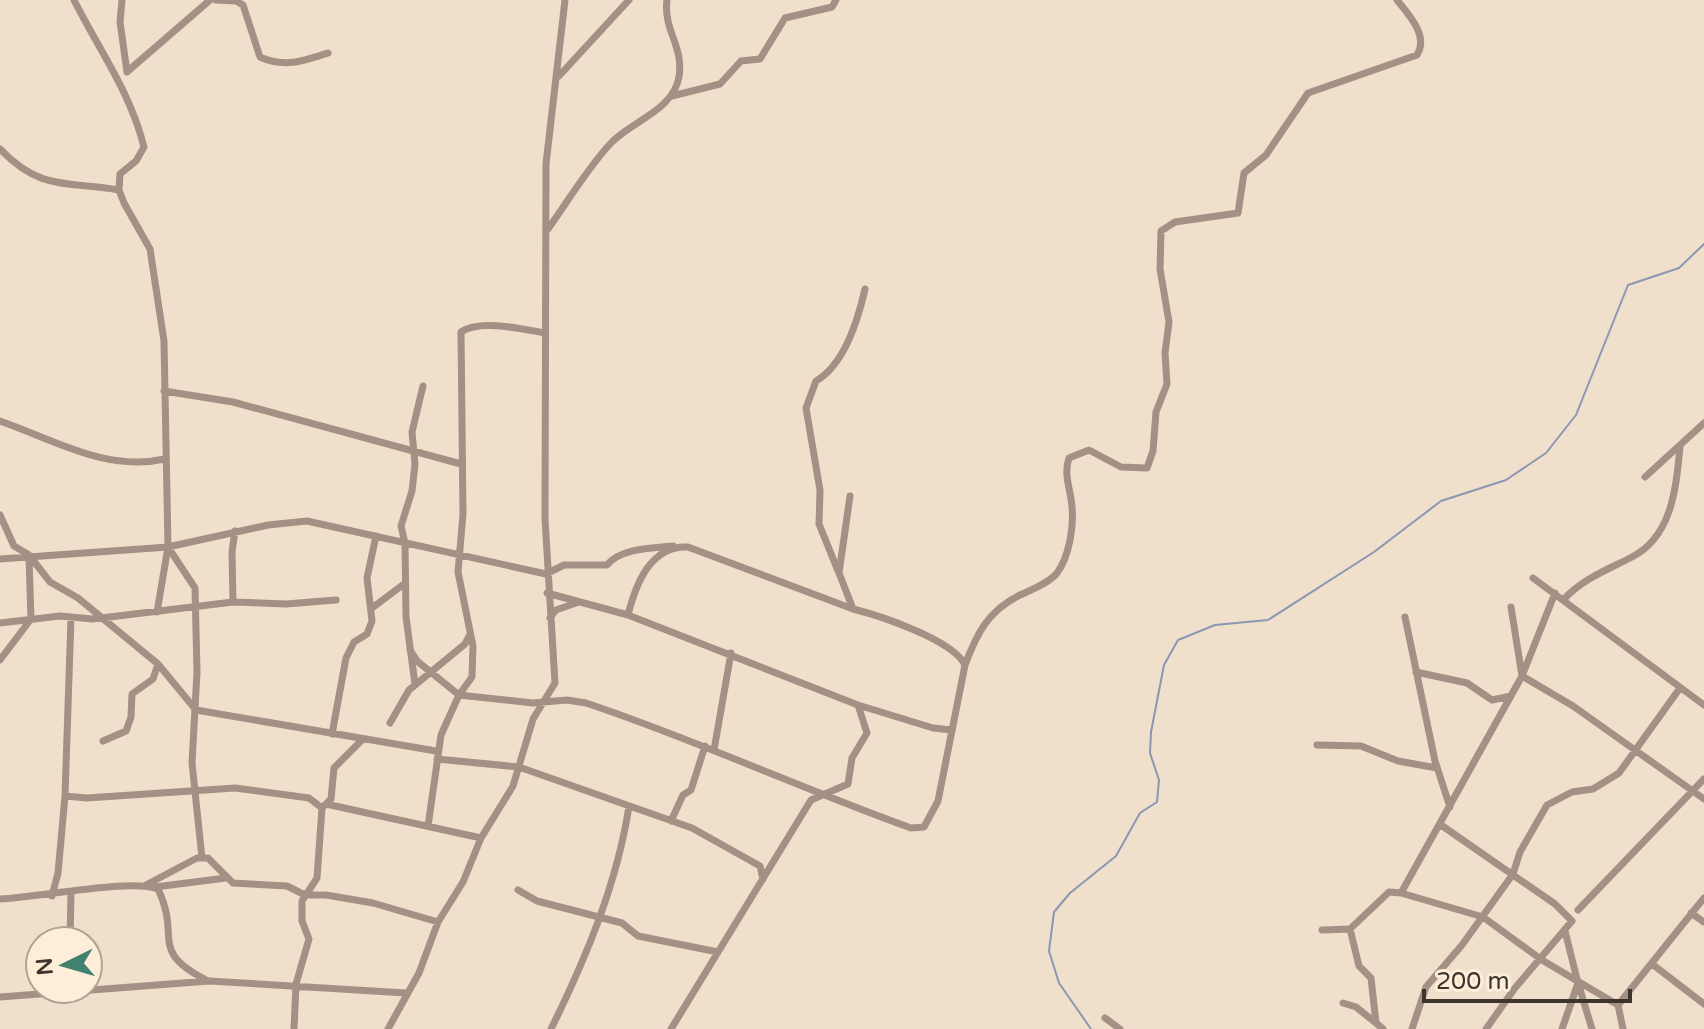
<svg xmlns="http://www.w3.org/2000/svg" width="1704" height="1029" viewBox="0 0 1704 1029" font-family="'Varela Round',sans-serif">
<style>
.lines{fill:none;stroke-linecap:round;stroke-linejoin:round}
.stream{stroke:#8a97b3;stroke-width:2}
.minor{stroke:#a49084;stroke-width:7}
</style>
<rect width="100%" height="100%" fill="#f0e0cb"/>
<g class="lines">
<path class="stream" d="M1091,1029L1059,983L1049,951L1054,912L1070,893L1116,856L1140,813L1157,802L1159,780L1150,753L1151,732L1164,665L1178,640L1215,625L1268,620L1374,552L1441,501L1506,480L1546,453L1576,415L1628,285L1679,268L1704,244"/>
<path class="minor" d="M74,0C99,50 130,91 144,147L136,161L120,174L119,190L124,203L150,249L164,341L168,547L157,612
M122,0L120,22L127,72
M216,0L236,1L243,5L260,57C284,68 304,61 328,53
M128,71L210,0
M559,76L629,0
M672,96L720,84L741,61L760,59L785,18L832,7L836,0
M0,149C40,191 66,181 119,190
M548,229C568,201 587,169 610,144C631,121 673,111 679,77C684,46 663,30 667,0
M164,391L233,402L461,464
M0,421C55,440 105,472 165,459
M1645,477L1704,423
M0,515L14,546L29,555L50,582L78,598L158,664L196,710L436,751
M168,547L195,588L197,672L192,763L202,858
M0,559L168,547L268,525L307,521L546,574L564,565H607C621,548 653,548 673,546
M838,571L819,524L820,490L806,408L816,381C844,365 858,320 865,289
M1533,578L1704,705
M547,593L628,615L858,705L933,728L952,730
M1564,599C1584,578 1607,570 1632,557C1673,536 1676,486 1680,447
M233,602L232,552L235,531
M1511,607L1522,676L1573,706L1704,799
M372,608L404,584
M628,615C636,583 651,545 688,547L853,609
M1405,617L1435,761L1450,807
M550,618L556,610L576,603
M0,623L60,616L93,619L233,602L286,604L336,600
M410,650L417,661L459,695L533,703L567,700L586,703C697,740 802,789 911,828L924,827L938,801L965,665C953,640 881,616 853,609L839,573L850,496
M0,660L31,619L29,558
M965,665C977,633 988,611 1020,595C1031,590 1049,583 1057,573C1069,557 1074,527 1072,507C1071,490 1063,475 1069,458L1089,450L1121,467L1147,468L1153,451L1156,412L1167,384L1165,353L1169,322L1160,269L1161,231L1175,222L1238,213L1244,173L1266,155L1308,93L1417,55C1429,36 1409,15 1397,0
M1416,672L1467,683L1492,700L1511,696
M415,684L406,617L405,543L401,526L412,491L415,464L412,432L423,386
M390,723L409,690L465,644L470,634
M332,734L346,658L354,642L367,634L372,621L367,578L376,536
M103,741L126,731L131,717L132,694L153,679L158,664
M1317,745L1361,746L1398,761L1437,768
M714,750L731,653
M437,759L519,767L692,828L760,866L763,879
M65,796L87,798L235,788L309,798L322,808
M326,804L481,838
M671,821L683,795L691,790L705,746
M1441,825L1555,904L1572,921L1515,988L1486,1029
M428,826L441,735L459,695L472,677L473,646L458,572L463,514L461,332C480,319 522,329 545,333
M146,885L197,858H208L233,883L287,886L305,895H326L373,903L438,922
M155,887L226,878
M518,890L537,901L622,923L638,936L718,952
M1401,893L1483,917L1542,960L1618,1005L1704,898
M52,896L58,873L65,796L71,618
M0,899C37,898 130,878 158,889C182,939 147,950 208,981
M1578,910L1704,779
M1691,913L1704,922
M1350,929L1359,966L1371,978L1376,1023L1383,1029
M1322,930L1350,929L1389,892L1401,893L1522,676L1555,593
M1565,931L1578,983
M70,941L71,893
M1652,964L1704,1004
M0,997L209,981L406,993
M1343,1003L1356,1007L1376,1023
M1618,1005L1623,1029
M1105,1018L1120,1029
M294,1029L296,984L309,939L302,921V901L317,878L322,808L331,799L334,768L363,739
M388,1029L419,973L438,922L463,882L481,838L513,786L533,719L555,683L545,519L546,164L565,0
M551,1029C586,958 617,884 629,806
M671,1029L811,800L848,784L852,758L867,733L858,705
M1412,1029L1426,987L1462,945L1513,874L1520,852L1547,805L1572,792L1593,789L1619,773L1680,688
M1562,1029L1578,983L1592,1029"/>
</g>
<g transform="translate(64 965) rotate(265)"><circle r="38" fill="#feedd8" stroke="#b0a394" stroke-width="2"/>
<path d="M0-6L14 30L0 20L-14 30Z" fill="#418170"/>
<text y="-12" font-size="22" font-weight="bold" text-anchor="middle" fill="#3c352d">N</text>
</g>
<path d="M1424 989v12h206v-12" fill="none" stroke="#3c352d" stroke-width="4"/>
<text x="1436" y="989" font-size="24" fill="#3c352d" stroke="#feedd8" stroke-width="6" paint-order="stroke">200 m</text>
</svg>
